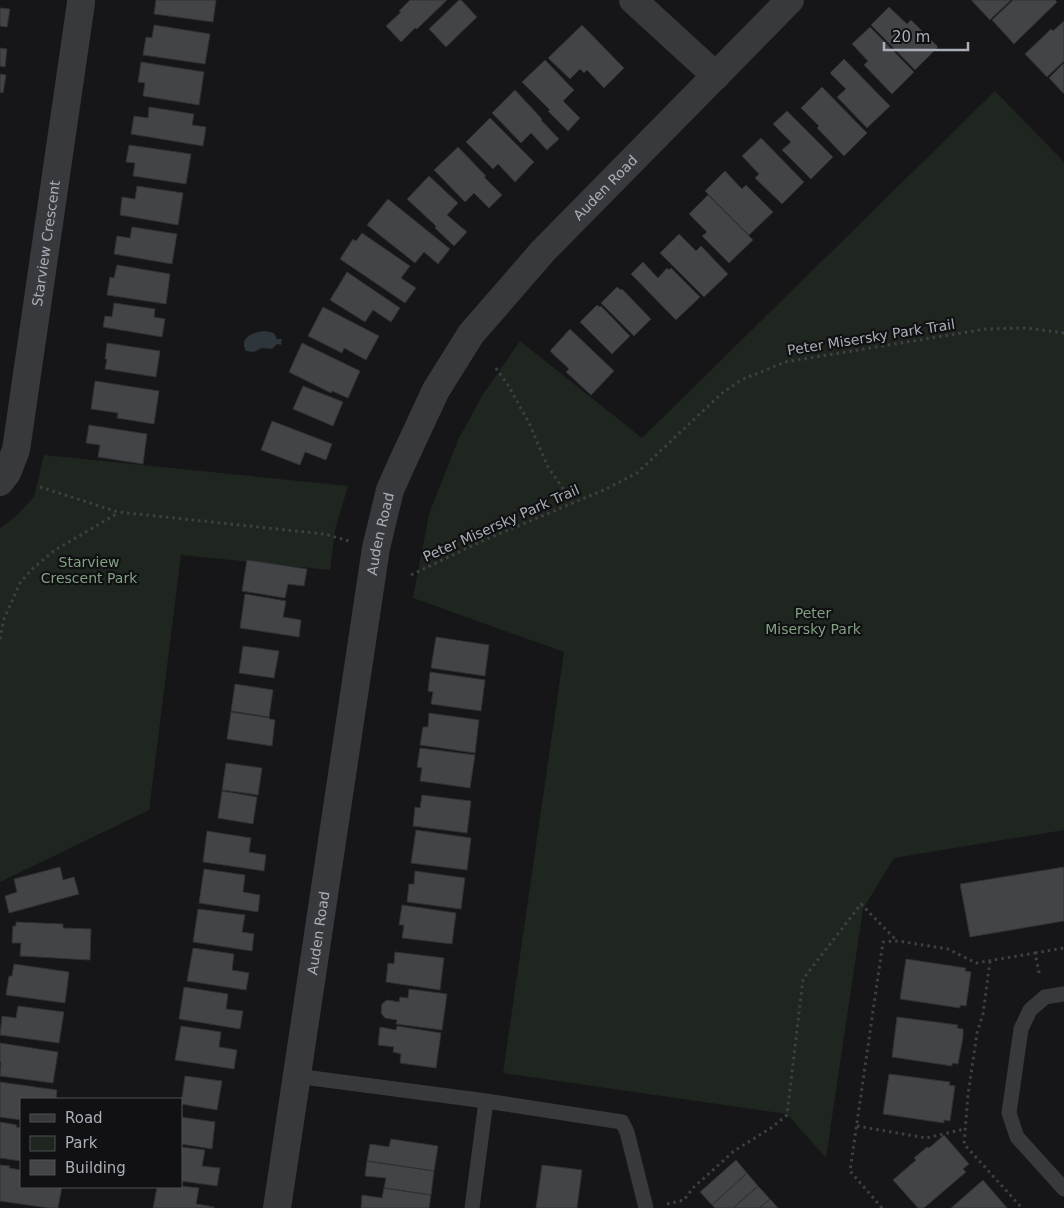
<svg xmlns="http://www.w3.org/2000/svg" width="1064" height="1208" viewBox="0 0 1064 1208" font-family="'DejaVu Sans',sans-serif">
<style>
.green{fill:#1f261f}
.water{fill:#2d363b}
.building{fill:#434448;stroke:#303134}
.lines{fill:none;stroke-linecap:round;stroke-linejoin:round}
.path{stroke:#3e4044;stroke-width:3;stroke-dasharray:2.5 4;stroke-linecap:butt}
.lane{stroke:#38393d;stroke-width:15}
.street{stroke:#38393d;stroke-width:28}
.labels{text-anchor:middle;stroke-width:4.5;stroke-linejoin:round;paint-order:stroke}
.street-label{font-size:14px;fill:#a9aeb7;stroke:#111113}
.park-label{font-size:14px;fill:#81a182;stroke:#111113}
</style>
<rect width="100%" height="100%" fill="#161618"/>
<path class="green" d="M995,91L1064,162V830L894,858L863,909L826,1158L787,1114L503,1073L564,652L413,598L429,514L458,440L482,396L520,341L642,438Z
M44,455L348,486L335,530L330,570L181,555L149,810L0,882V528L15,517L34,497Z"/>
<path class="water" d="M265,331L274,333L277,339H282L281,345L277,344L272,349L262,348L254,352L246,351C238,337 254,332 265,331Z"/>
<path class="building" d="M156,0H216L213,22L154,14Z
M410,0H447L417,29L415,28L401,42L386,26L401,12L399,11Z
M459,0H461L477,17L446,47L429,29Z
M971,0H1011L990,20Z
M1013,0H1055L1057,2L1014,44L992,20Z
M889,7L907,24L911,20L938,47L915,70L871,25Z
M0,8L10,9L7,27L0,26Z
M1064,21V61L1047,77L1025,54L1051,29L1053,31Z
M154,25L210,34L205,64L143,55L146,37L152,38Z
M582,25L624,68L604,88L587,70L584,73L580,69L570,79L548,58Z
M870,27L914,72L892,94L864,65L868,61L852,44Z
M0,48L7,49L5,67L0,66Z
M844,59L890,106L867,128L837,97L846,89L830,73Z
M545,60L574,90L563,101L580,118L568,131L548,111L550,110L522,82Z
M141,62L204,72L199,105L143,96L145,83L138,82Z
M1064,63V94L1049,78Z
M0,74L6,75L3,93L0,92Z
M822,87L867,133L844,156L817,128L819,126L801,108Z
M515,90L542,119L541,120L559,139L547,150L531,133L521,143L492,113Z
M149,107L194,114L192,125L206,127L203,146L131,134L134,116L148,118Z
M787,111L833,157L811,179L782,150L791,142L773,124Z
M490,118L534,162L515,182L498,164L493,169L466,142Z
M761,138L804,182L782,204L755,178L759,174L742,156Z
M129,145L191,154L186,184L133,176L135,163L126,162Z
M458,147L486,176L484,177L502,195L489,208L474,193L465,202L434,170Z
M725,171L742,189L746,185L773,212L749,235L705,191Z
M429,176L458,203L447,215L467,232L454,246L435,228L436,226L407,199Z
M137,186L183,193L178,225L120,215L122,197L135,199Z
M708,195L753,240L729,263L702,236L707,232L689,214Z
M388,199L450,249L438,264L424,252L415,263L367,225Z
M132,227L177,234L172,264L114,254L117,236L130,238Z
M362,233L410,266L401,278L416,288L405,303L340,259L353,239L356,241Z
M679,234L696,251L701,246L728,274L704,297L660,253Z
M643,262L658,278L667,268L669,270L671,268L700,297L676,320L631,274Z
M117,265L170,274L166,304L107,295L110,277L114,278Z
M347,272L400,308L391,322L373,310L365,322L330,300Z
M617,287L621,290L622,289L651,319L634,336L601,303Z
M114,303L155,309L154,317L165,319L162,337L103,327L105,316L112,317Z
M597,305L599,307L601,306L630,336L612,354L580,322Z
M323,307L379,336L366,360L344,348L342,353L308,336Z
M570,329L614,371L591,395L566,372L569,369L550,351Z
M107,343L160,351L156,377L105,369L107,359H105Z
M302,343L360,371L348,398L332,391L331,393L289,372Z
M95,381L159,391L154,424L117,418L118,413L91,409Z
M303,386L343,402L333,426L293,409Z
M272,421L332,444L326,460L305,452L300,465L261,450Z
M89,425L147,434L143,464L98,457L100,445L86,443Z
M247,560L307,569L304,586L288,584L285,598L242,591Z
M245,594L286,601L283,617L301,620L299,637L240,628Z
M436,637L489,645L485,676L431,668Z
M243,646L279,651L274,678L239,673Z
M430,672L485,680L481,711L431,704L433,692L428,691Z
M235,684L273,690L269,717L231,711Z
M231,712L270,718L269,719L275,720L272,746L227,739Z
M429,713L479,720L475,753L420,745L423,727H428Z
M420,748L475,755L470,788L420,781L422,768L417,767Z
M226,763L262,768L258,795L222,790Z
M222,791L257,797L253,824L218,818Z
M422,795L471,801L467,833L413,826L415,807L420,808Z
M416,830L471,838L467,870L411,863Z
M207,831L251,838L249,852L266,855L264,871L203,862Z
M60,867L63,880L74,877L79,894L9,913L5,896L17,892L14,879Z
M1064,867V921L970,937L960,884Z
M204,869L245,875L243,892L260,895L258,912L199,903Z
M415,871L465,878L461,909L407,902L409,884H414Z
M402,905L456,913L452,944L402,938L404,925H399Z
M198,909L245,915L242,932L254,934L252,951L193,942Z
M16,922L63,924V928L91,929L90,960L20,956L21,943H12L13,926H16Z
M193,948L234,954L232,970L249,973L246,990L187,981Z
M395,952L444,958L440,990L386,982L388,963L394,964Z
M906,959L966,968L965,971L971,972L966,1006L960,1005V1008L900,999Z
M14,964L69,972L65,1003L6,995L9,976H12Z
M184,987L228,994L226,1009L243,1011L240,1029L179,1019Z
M409,989L447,994L442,1030L396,1024L397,1020L385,1018L381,1013L382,1004L387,1000L399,1002L400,997L408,998Z
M18,1006L64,1012L59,1043L0,1035L2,1016L16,1018Z
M897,1017L958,1025L957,1028L963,1029V1037L958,1064L952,1063V1066L892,1057Z
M181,1026L221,1032L219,1047L237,1050L234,1069L175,1060Z
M397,1026L441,1033L436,1068L400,1063L401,1054L393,1052L394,1047L378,1045L380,1027L396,1030Z
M0,1043L58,1052L53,1083L0,1076L1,1062H0Z
M889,1074L950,1082L949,1085L955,1086L950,1121L944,1120V1123L883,1114Z
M185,1076L222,1081L217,1110L181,1104Z
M0,1082L57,1090L56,1099H21V1120L0,1117Z
M181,1117L215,1122L212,1149L181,1144Z
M0,1122L17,1125L16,1127L21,1128V1161L0,1158Z
M944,1135L969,1164L963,1169L966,1172L924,1208H918L893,1180L916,1160L914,1158L927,1147L929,1148Z
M391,1139L438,1146L434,1171L367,1161L370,1144L389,1147Z
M181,1147L205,1150L202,1166L220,1168L217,1186L181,1181Z
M736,1160L747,1173L712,1205L700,1192Z
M367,1161L434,1171L431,1195L384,1188L386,1178L365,1176Z
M0,1165L10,1166L9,1168L21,1170V1187H62L58,1208H48L0,1201Z
M542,1165L582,1170L577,1208H536Z
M747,1173L758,1186L733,1208H715L712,1205Z
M983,1180L1007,1208H951Z
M181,1186L199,1188L196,1204L214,1207V1208H153L157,1187H181Z
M758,1186L770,1199L759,1208H733Z
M384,1188L431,1195L429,1208H361L362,1195L382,1198Z
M770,1199L778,1208H759Z"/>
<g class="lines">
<path class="path" d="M496,368L508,385L529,423L548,467L573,503
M40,487L118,512L324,534L349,541
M411,575L480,542L604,490L637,473L721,394L741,380L785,362L986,329L1027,328L1064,333
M0,639L4,619L20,583L32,569L55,550L118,513
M1035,953L1064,948
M990,961L983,1014L977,1033L968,1095L964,1144L1022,1208
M857,1126L926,1138L965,1129
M667,1204L684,1200L693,1188L734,1151L771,1128L787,1115L803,979L861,904L897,941
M882,1208L850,1171L883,942L898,941L948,949L976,963L1035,953L1040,977"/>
<path class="lane" d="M1064,994L1045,997L1030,1010L1021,1029L1009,1113L1017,1137L1064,1189
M296,1076L486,1101L472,1208
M486,1101L622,1122L627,1132L646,1208"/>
<g class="street">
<path d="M633,0L716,76"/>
<path id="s1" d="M0,482L7,473L16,450L81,3V0"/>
<path id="s2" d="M277,1208L376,548L390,490L402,463L436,390L471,334L543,251L790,0"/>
</g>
</g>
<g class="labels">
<g class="street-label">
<text dy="5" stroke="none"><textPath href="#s2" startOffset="1102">Auden Road</textPath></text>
<text dy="5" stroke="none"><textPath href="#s1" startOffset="245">Starview Crescent</textPath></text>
<text transform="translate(871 337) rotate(-9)" y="5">Peter Misersky Park Trail</text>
<text transform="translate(501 523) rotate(-24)" y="5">Peter Misersky Park Trail</text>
<text dy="5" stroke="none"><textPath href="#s2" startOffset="682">Auden Road</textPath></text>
<text dy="5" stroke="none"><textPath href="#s2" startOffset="278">Auden Road</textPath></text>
</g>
<g class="park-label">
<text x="89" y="567">Starview<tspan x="89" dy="16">Crescent Park</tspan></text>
<text x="813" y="618">Peter<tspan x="813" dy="16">Misersky Park</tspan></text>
</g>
</g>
<rect x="20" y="1098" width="162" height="90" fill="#111113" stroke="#4e5055"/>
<rect x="30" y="1114" width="25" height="8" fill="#38393d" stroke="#4e5055"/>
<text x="65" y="1123" font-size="15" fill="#a9aeb7">Road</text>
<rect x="30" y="1136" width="25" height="15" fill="#1f261f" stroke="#4e5055"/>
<text x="65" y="1148" font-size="15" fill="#a9aeb7">Park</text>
<rect x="30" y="1160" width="25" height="15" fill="#434448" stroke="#4e5055"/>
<text x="65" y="1173" font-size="15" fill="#a9aeb7">Building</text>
<path d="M884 42v8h84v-8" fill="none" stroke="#a9aeb7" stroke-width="2.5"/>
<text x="892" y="42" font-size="15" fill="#a9aeb7" stroke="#111113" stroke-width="4" paint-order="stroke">20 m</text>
</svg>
